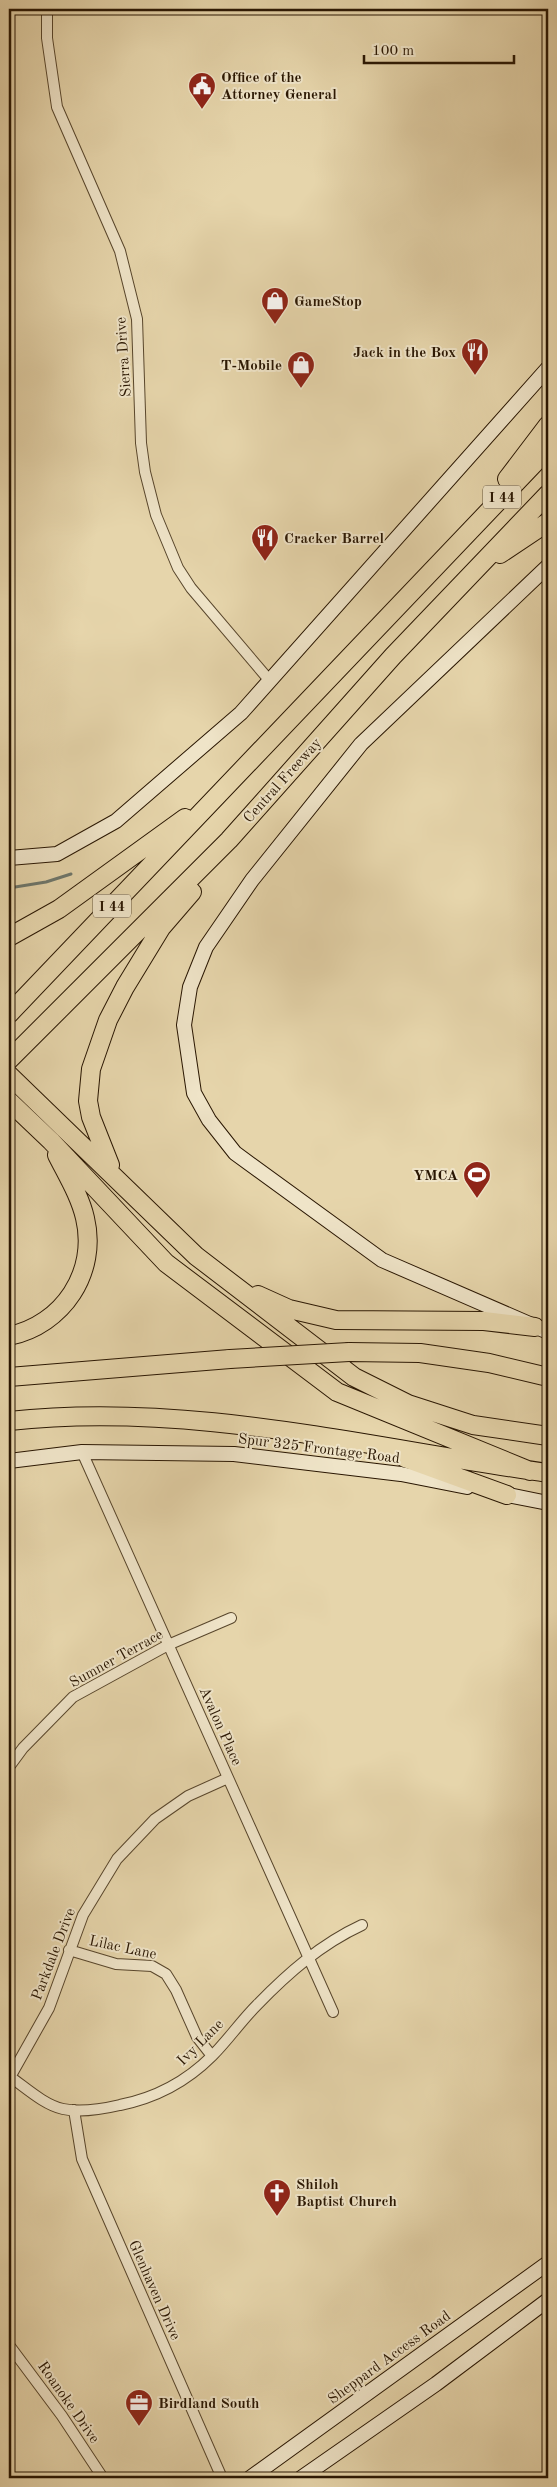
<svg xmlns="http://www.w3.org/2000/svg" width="557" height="2487" viewBox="0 0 557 2487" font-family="'Old Standard TT',serif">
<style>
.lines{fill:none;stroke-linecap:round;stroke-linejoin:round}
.stream{stroke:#6d766c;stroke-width:3}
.minor-casing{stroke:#58462c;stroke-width:12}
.secondary-casing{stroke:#291602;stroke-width:16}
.motorway-casing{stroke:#291602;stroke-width:20}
.minor{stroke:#efe4c8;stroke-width:10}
.secondary{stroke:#efe4c8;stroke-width:14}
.motorway{stroke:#e6d5ab;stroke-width:18}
.motorway-bridge-casing{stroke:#291602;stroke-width:20;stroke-linecap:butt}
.motorway-bridge{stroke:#e6d5ab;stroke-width:18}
.labels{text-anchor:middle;stroke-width:4;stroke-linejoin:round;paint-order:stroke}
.shield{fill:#efe4c8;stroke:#64543d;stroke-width:1}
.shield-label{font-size:14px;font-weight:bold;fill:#291602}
.poi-label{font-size:15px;font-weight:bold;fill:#291602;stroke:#efe4c8;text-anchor:start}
.street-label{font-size:15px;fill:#291602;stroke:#efe4c8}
</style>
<rect width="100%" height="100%" fill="#e6d5ab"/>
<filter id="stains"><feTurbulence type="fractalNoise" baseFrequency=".004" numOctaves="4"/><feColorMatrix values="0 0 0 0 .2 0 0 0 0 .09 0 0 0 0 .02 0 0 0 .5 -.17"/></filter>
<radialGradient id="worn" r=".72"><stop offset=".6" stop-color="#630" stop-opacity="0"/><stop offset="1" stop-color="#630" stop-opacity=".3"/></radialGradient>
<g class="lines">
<path class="stream" d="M9,888L46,882L71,874"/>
<defs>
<path id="minor" d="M47,9V38L57,107L120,251L137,319L141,443L145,472L156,515L178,568L191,588L270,681
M82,1452L333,2012
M9,1767L23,1748L73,1697L168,1645L231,1618
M69,1950L116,1964L152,1966L166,1974L176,1990L197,2037L212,2056
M9,2076C25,2087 44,2105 63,2109C81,2113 103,2109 120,2105C155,2098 186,2082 212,2056C228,2040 241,2021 257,2005C288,1973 321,1944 362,1925
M9,2079L49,2008L83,1915L117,1859L155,1819L188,1796L228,1778
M74,2110L82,2159L222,2478
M9,2345L62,2416L103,2478"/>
<path id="secondary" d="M548,566L361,744L252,880L206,947L190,987L184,1025L194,1093L209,1120L235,1153L382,1260L548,1332
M9,858L57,854L116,821L241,713L548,368
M9,1461L82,1452L234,1454L401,1474L467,1487
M498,1493L548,1503
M250,2478L548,2263
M301,2478L436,2384L548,2300"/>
<path id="motorway" d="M507,479L548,425
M500,554L548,522
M9,937L59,909L185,818
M9,1014L548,449
M9,1060L229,840L393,656L548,494
M9,1075L196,1256L354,1377L408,1404L473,1425L548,1436
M9,1101L51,1141L166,1263L337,1392L530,1471
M110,1165L91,1117L88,1101L91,1069L108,1020L125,987L161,928L192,892
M258,1295L289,1309L336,1320L484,1321L535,1327
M9,1336C63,1325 98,1272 85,1218C80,1196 67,1175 57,1155
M349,1352L420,1353L489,1363L548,1377
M9,1377L230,1359
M9,1421C190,1401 370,1448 548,1473
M405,1458L507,1495"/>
</defs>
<use href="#minor" class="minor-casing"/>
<use href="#secondary" class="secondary-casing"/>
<use href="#motorway" class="motorway-casing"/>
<use href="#minor" class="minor"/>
<use href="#secondary" class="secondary"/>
<use href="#motorway" class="motorway"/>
<defs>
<path id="motorway-bridge" d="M230,1359L349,1352"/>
</defs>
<use href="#motorway-bridge" class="motorway-bridge-casing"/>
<use href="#motorway-bridge" class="motorway-bridge"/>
</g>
<defs>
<symbol id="civic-pin" viewBox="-11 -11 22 30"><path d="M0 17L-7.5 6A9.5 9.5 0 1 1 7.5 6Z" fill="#8f2418" stroke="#efe4c8"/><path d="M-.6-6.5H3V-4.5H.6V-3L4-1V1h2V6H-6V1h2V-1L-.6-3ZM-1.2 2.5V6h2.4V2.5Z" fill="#fff"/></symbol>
<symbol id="shop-pin" viewBox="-11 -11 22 30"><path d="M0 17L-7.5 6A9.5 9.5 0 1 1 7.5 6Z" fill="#8f2418" stroke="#efe4c8"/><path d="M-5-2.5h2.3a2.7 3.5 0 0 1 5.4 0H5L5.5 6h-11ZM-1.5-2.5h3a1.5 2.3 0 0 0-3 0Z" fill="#fff"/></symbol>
<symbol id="restaurant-pin" viewBox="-11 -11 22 30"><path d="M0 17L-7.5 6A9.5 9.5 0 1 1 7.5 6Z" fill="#8f2418" stroke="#efe4c8"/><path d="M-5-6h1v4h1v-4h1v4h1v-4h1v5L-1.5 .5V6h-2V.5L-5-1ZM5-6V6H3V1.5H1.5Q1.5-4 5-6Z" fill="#fff"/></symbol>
<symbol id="stadium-pin" viewBox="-11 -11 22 30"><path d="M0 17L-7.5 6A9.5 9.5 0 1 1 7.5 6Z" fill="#8f2418" stroke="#efe4c8"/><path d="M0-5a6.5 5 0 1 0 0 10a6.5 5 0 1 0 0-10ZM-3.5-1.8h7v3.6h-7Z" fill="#fff"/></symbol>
<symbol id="church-pin" viewBox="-11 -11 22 30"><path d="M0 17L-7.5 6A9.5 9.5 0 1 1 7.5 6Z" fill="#8f2418" stroke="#efe4c8"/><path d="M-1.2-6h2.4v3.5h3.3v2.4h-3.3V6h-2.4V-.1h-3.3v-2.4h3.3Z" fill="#fff"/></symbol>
<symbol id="office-pin" viewBox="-11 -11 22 30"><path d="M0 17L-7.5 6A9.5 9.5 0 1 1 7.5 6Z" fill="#8f2418" stroke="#efe4c8"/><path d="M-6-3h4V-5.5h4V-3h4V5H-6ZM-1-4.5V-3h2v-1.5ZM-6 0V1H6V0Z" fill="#fff"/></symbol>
</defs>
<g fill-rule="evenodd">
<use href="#civic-pin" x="186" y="70" width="32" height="43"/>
<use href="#shop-pin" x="259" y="285" width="32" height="43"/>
<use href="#restaurant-pin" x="459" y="336" width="32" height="43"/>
<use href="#shop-pin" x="285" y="349" width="32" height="43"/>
<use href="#restaurant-pin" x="249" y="522" width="32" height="43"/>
<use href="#stadium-pin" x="461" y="1159" width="32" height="43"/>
<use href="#church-pin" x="261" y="2177" width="32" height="43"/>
<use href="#office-pin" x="123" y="2387" width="32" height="43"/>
</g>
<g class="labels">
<g class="shield">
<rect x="483" y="485.5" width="38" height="23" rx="4"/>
<rect x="93" y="894.5" width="38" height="23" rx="4"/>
</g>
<g class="shield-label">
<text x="502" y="502">I 44</text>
<text x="112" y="911">I 44</text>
</g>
<g class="poi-label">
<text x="221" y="82">Office of the<tspan x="221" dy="17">Attorney General</tspan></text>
<text x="294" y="306">GameStop</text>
<text x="456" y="357" text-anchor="end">Jack in the Box</text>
<text x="282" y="370" text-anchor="end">T-Mobile</text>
<text x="284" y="543">Cracker Barrel</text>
<text x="458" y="1180" text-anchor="end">YMCA</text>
<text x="296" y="2189">Shiloh<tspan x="296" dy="17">Baptist Church</tspan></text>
<text x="158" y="2408">Birdland South</text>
</g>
<g class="street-label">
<text transform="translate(123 357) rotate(-94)" y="5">Sierra Drive</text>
<text transform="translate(282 780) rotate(-48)" y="5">Central Freeway</text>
<text transform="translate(319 1448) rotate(7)" y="5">Spur 325 Frontage Road</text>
<text transform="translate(116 1658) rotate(-29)" y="5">Sumner Terrace</text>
<text transform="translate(221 1726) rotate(66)" y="5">Avalon Place</text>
<text transform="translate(123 1947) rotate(12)" y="5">Lilac Lane</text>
<text transform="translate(53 1954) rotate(-69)" y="5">Parkdale Drive</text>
<text transform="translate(200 2042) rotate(-45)" y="5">Ivy Lane</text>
<text transform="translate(155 2290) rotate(66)" y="5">Glenhaven Drive</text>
<text transform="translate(389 2357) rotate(-36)" y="5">Sheppard Access Road</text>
<text transform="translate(69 2402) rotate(55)" y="5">Roanoke Drive</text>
</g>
</g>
<rect width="557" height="2487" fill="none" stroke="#e6d5ab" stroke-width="30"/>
<rect x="10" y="10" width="537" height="2467" fill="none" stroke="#291602" stroke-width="2.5"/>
<rect x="15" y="15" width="527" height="2457" fill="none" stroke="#291602"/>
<path d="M364 55v8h150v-8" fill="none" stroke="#291602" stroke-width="2.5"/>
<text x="372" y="55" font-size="15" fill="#291602" stroke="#efe4c8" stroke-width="4" paint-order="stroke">100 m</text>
<rect width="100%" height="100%" filter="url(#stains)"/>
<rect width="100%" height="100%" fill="url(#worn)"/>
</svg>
